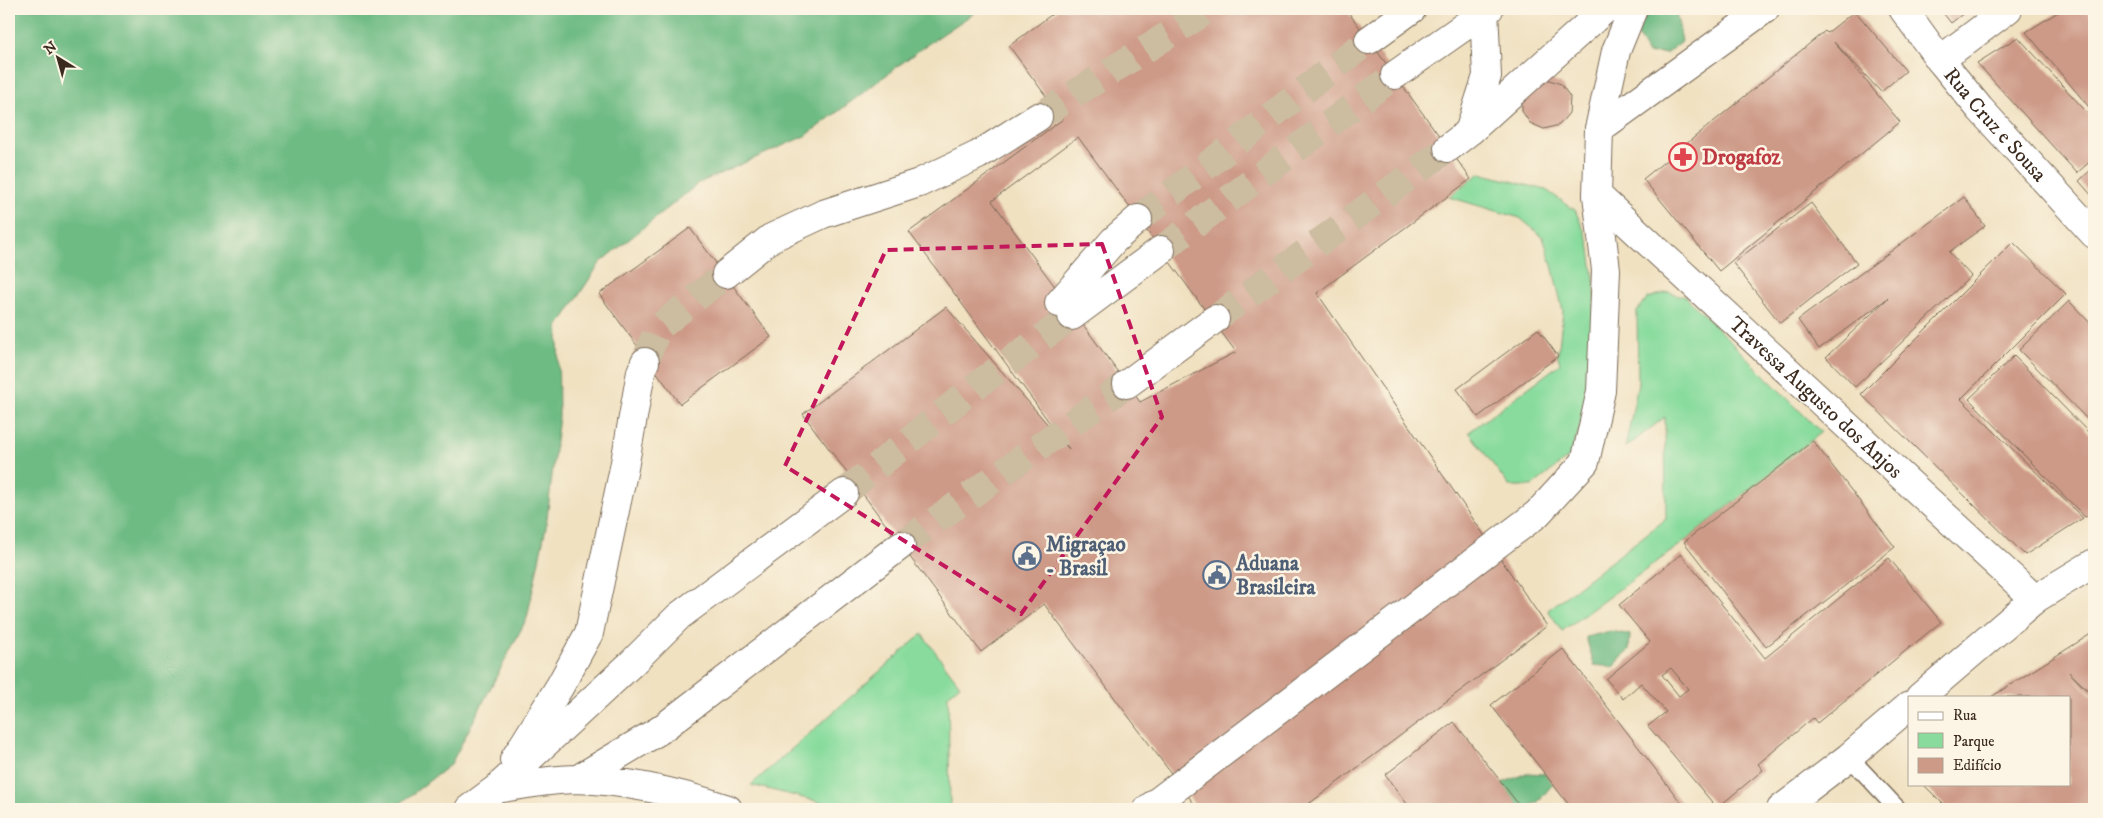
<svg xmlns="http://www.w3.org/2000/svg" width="2103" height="818" viewBox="0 0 2103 818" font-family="'IM FELL DW Pica',serif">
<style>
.green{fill:#88db9d;stroke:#62825e}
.forest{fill:#6ebb84;stroke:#547251}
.building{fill:#cd9a87;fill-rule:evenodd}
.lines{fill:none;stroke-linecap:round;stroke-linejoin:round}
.trunk-tunnel{stroke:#ccbca0;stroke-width:28;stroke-dasharray:28 14;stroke-linecap:butt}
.service-casing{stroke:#7a6a57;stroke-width:19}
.minor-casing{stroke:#7a6a57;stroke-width:30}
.primary-casing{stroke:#7a6a57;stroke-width:30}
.trunk-casing{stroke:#7a6a57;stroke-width:30}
.service{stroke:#fff;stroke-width:16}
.minor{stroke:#fff;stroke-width:28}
.primary{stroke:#fff;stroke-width:28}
.trunk{stroke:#fff;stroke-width:28}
.marked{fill:none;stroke:#c2185b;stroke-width:4;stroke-dasharray:10 6;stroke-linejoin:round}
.labels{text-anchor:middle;stroke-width:5;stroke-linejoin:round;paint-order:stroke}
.street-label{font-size:21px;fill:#3b2a1e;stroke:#fcf5e5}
.health-label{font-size:21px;font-weight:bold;fill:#be3a42;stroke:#fcf5e5;text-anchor:start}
.service-label{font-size:21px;font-weight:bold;fill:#4e5e75;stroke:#fcf5e5;text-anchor:start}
</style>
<rect width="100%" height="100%" fill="#fcf5e5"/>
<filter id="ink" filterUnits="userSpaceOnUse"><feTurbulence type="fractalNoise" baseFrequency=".02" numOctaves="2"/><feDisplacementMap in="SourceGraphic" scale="10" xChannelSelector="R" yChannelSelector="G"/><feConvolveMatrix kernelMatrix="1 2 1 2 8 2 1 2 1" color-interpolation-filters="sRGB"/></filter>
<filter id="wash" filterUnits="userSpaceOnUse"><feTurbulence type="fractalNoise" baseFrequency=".0096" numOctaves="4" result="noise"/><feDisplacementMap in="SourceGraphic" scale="20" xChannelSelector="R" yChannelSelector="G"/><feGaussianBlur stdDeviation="1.12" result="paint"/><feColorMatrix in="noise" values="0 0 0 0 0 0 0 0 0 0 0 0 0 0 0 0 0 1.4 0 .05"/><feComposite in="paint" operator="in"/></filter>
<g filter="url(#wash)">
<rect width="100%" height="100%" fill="#f0e1c1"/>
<path class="green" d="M1480,173L1546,190L1575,210L1589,242L1595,287L1591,371L1580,428L1569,457L1532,486H1509L1469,432L1560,364L1558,356L1563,311L1552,265L1543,237L1520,218L1449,197Z
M1669,292L1686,297L1821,432L1684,542L1562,631L1548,610L1666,519L1665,417L1625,448L1638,384L1637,311L1648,298Z
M922,634L960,685L948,695L950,809H848L751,785Z"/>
<path class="forest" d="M9,9H980L922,48L807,135L699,183L600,263L558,327L559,416L546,527L527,618L451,764L393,809H9Z
M1652,9L1676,12L1682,41L1667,53L1648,54L1638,36L1640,25Z
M1611,631L1630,635L1629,650L1613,667L1594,665L1586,637Z
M1528,773L1545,774L1553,784L1537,803L1521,808L1504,798L1502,783Z"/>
<g id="blocks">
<path class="building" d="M1059,9H1346L1471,179L1317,293L1547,626L1302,809H1198L1044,604L981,652L803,414L946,307L1069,449L909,232L1063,119L1009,46ZM1078,137L1236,352L1140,402L992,201Z
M1940,9H1969L1951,23Z
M2063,9H2085L2094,20V113L2026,32Z
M1855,11L1906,71L1881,92L1834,42L1900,122L1719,271L1643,179L1825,31L1827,33Z
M2018,37L2094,120V158L2077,173L1977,63Z
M1547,79L1561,84L1570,97L1569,113L1559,125L1544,129L1530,123L1522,111V95Z
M2094,167V198L2079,181Z
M1964,197L1985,226L1949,252L1971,276L1855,387L1826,357L1888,298L1819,349L1798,320Z
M1811,203L1857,263L1780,323L1733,263Z
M690,228L771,337L680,404L599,294Z
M2013,242L2066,294L1961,399L2083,518L2025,555L1861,394Z
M2069,301L2094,327V426L2019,350Z
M1538,329L1558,356L1478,417L1457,389Z
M2014,356L2094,438V511L2085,517L1969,399Z
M1813,441L1895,547L1766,647L1684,542Z
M1681,554L1765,658L1889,558L1941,622L1817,723L1813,718L1758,764L1763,770L1717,808L1648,726L1666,712L1641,683L1623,699L1606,679L1650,642L1619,605ZM1671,668L1688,689L1679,696L1662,675Z
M2094,632V696L2069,672L2094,698V809H1948L1923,784H2069V697H1991Z
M1563,649L1686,809H1572L1545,774L1491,705Z
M1454,722L1502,783L1522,809H1411L1385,775Z"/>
</g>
</g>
<g filter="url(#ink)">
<use href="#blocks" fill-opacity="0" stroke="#7a6a57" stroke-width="1"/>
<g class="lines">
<path class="trunk-tunnel" d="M1038,117L1209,9
M1138,219L1369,40
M1161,250L1395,75
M1215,319L1448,148
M645,362L658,328L726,274
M844,493L976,386L1072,316
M901,545L1127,384"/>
<defs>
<path id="service" d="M1849,757L1898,809"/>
<g id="minor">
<path id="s1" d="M1903,9L1940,60L1980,109L2094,234"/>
<path d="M1940,60L2008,9"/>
<path id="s2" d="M1597,195L2035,599"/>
<path d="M1920,697L2035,599L2094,563"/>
<path d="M1781,809L1849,757L1909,706"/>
</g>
<path id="primary" d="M1599,129L1765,9"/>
<path id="trunk" d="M1369,40L1412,9
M1395,75L1489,9
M1470,129L1487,76L1484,9
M1448,148L1470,131L1605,9
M726,274L771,238L823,214L919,183L978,155L1038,117
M1059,303L1114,240L1138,219
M1072,316L1161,250
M1127,384L1215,319
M514,760L560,686L589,633L624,468L641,372L645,362
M578,779L660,730L901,545
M496,789C523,785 550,779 577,779C628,781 680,793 728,809
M469,809L496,789L631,664L679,616L844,493
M1148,809L1537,514L1585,462L1601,391L1606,270L1597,195L1599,129L1616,51L1633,9"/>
</defs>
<use href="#service" class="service-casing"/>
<use href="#minor" class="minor-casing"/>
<use href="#primary" class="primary-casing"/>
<use href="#trunk" class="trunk-casing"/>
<use href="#service" class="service"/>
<use href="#minor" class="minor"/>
<use href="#primary" class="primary"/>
<use href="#trunk" class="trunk"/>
</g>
</g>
<path class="marked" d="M1102,244L1162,417L1021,614L785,466L886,250Z"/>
<defs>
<symbol id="pharmacy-ring" viewBox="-11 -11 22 22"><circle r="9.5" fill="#fcf5e5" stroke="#e0444e" stroke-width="1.5"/><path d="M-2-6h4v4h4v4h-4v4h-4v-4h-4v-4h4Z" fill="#e0444e"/></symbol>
<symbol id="civic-ring" viewBox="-11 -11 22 22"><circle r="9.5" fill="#fcf5e5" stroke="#5c6f8a" stroke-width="1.5"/><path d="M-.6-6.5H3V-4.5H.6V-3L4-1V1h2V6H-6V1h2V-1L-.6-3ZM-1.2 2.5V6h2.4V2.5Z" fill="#5c6f8a"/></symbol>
</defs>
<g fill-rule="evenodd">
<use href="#pharmacy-ring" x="1667" y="141" width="32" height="32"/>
<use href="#civic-ring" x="1011" y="540" width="32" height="32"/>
<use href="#civic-ring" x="1201" y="559" width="32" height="32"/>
</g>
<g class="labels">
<g class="street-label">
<text dy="7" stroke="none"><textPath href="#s1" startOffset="148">Rua Cruz e Sousa</textPath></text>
<text dy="7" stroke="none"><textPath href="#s2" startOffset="298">Travessa Augusto dos Anjos</textPath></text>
</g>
<g class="health-label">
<text x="1702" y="164">Drogafoz</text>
</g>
<g class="service-label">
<text x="1046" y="551">Migraçao<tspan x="1046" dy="24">- Brasil</tspan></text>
<text x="1236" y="570">Aduana<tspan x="1236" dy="24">Brasileira</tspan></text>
</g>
</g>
<rect width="2103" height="818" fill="none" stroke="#fcf5e5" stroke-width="30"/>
<rect x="1908" y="696" width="162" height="90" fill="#fcf5e5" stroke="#afa495"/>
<rect x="1918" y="712" width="25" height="8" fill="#ffffff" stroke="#afa495"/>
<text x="1953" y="720" font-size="15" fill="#3b2a1e">Rua</text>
<rect x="1918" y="733" width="25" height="15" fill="#88db9d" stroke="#afa495"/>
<text x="1953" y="746" font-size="15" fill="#3b2a1e">Parque</text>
<rect x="1918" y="758" width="25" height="15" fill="#cd9a87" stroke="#afa495"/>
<text x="1953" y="770" font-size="15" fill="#3b2a1e">Edifício</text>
<g transform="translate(58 58) rotate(323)" stroke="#fcf5e5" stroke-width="4" paint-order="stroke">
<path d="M0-4L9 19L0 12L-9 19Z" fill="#3b2a1e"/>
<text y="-8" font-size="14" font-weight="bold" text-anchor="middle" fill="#3b2a1e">N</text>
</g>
</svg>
